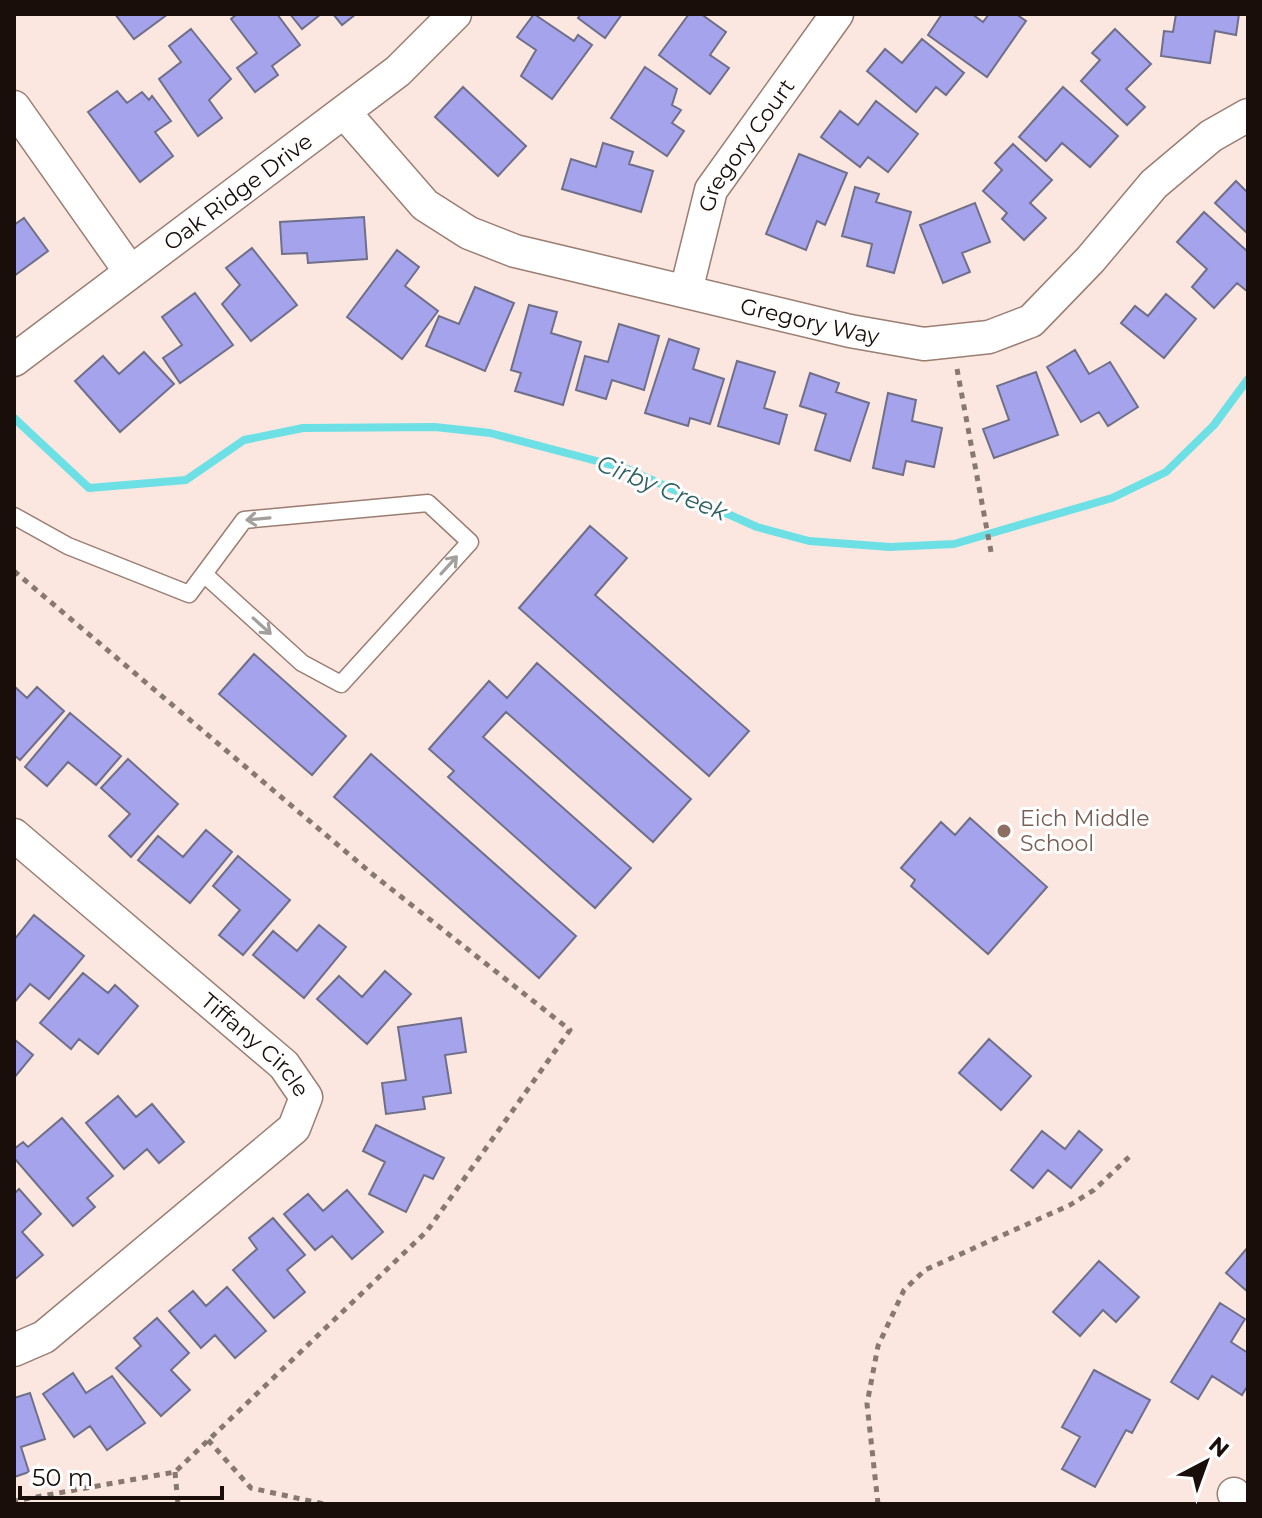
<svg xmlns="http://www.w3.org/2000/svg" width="1262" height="1518" viewBox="0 0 1262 1518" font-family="Montserrat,sans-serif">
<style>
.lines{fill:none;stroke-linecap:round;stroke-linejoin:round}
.stream{stroke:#6de0e5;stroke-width:8}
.building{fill:#a6a3ed;stroke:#6f6f89;stroke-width:2}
.lane-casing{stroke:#9b7d72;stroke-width:19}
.street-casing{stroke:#9b7d72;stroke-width:35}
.path{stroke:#887872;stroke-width:5;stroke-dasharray:6 6;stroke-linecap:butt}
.lane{stroke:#fff;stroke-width:16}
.street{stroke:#fff;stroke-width:32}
.oneway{stroke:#a39f9d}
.education-dot{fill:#8d6e63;stroke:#fff;stroke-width:3}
.labels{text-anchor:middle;stroke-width:6;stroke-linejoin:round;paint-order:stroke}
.street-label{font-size:22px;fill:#190e0a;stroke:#fff}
.education-label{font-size:22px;fill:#785e54;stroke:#fff;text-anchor:start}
.water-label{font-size:24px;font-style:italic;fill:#2f6163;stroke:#fff}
</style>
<rect width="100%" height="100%" fill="#fbe7df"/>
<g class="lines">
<path class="stream" d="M14,418L89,488L186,480L244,440L303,428L435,427L490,433L627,469L757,527L809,541L890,547L954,544L1112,498L1166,472L1214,425L1248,379"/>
</g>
<path class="building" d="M115,14H168L134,39Z
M237,14H277L300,45L272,66L278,75L255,92L237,68L257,53L231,19Z
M290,14H321L302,29Z
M333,14H356L342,25Z
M534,14L574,41L578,35L592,45L552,99L521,76L536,50L517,37Z
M581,14H622L605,38L578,18Z
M689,14H701L726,32L710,55L729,68L710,94L659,55Z
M942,14H972L983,22L989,14H1016L1026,21L987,77L928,35Z
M1176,14H1239L1236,35L1215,31L1210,63L1161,56L1164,31L1173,32Z
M191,29L231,79L209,100L222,118L198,136L159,79L181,62L169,46Z
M1115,29L1151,64L1126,89L1145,107L1127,125L1081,81L1100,60L1092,53Z
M922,39L964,73L946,95L936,87L916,112L867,71L885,49L902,63Z
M645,67L677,89L672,105L681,110L672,123L684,131L667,156L611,118Z
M463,87L526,146L498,176L435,117Z
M1063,87L1118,136L1090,167L1062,143L1046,161L1019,137Z
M117,91L127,103L142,92L149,100L152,96L171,121L155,132L173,156L140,182L88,112Z
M876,101L918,134L888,172L868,157L860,167L821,137L840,111L858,125Z
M603,143L633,152L629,164L653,171L641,212L562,189L571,159L596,167Z
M1013,144L1052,180L1030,203L1046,218L1024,240L1002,219L1007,213L983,191L1002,170L995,163Z
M799,154L847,173L825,225L817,221L806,250L766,234Z
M1236,181L1248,193V234L1215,203Z
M855,187L879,194L876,202L911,212L894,273L867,266L872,244L842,236Z
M975,203L990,242L962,253L970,272L943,283L920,225Z
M1204,212L1248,252V292L1237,283L1214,308L1192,287L1207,269L1177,242Z
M364,217L367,259L308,263L307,253L282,254L280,222Z
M24,218L48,251L14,276V225Z
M252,248L297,305L251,341L222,304L240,285L226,268Z
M397,250L419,267L405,286L438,311L402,359L347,317Z
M475,287L514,303L485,371L426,346L439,316L459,324Z
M195,293L233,345L180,383L163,358L182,345L162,317Z
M1166,294L1196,319L1164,358L1121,323L1135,306L1148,316Z
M529,305L557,312L551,333L581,342L563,405L515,391L521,373L511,370Z
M619,324L659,336L644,390L612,380L606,399L576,390L585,356L608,362Z
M669,339L699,349L693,369L724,379L710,424L690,418L688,426L645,413Z
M1075,350L1089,374L1110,362L1138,407L1108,426L1099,412L1081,422L1047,367Z
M144,352L174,384L120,432L75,381L103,356L119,374Z
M737,361L775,372L764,408L787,415L779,444L718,426Z
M1036,372L1058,435L994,458L983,429L1009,420L997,386Z
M810,373L839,383L836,392L869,403L850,461L815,450L826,414L800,406Z
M888,393L916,400L912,421L942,428L934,467L906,461L903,475L873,468Z
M590,526L627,558L595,595L749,731L709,776L519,608Z
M254,654L346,736L312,775L219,694Z
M537,663L691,799L653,842L506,712L483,737L631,868L595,908L448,777L454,771L429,749L489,681L507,698Z
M14,686L27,698L37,687L64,711L20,760L14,755Z
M70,713L121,756L96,785L68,762L47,786L25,767Z
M371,754L576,936L539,978L334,797Z
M128,759L178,804L131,857L109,836L130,814L101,788Z
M970,818L1047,887L988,954L911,886L915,880L901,868L941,822L955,835Z
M206,830L232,852L190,903L138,860L158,836L183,857Z
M238,856L290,900L243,955L219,935L240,910L213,886Z
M34,915L84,956L49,999L30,984L14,1003V940Z
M319,925L346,947L304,998L253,955L273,931L297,951Z
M385,971L411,994L367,1044L317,999L339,976L362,997Z
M83,973L108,993L115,985L138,1006L98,1054L79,1039L71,1049L40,1023Z
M461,1018L466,1052L445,1055L451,1093L423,1097L425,1109L386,1114L382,1083L406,1080L398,1027Z
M14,1039L33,1055L14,1078Z
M989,1039L1031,1076L1001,1110L959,1073Z
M118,1096L136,1117L152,1104L184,1142L159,1163L147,1149L124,1169L86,1123Z
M62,1118L113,1176L87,1198L95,1207L73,1226L14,1158V1149L23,1142L28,1147Z
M376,1125L444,1158L433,1179L424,1175L406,1212L369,1194L385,1162L363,1151Z
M1042,1131L1065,1149L1079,1131L1102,1150L1071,1188L1048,1170L1033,1188L1011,1170Z
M19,1189L41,1214L22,1232L43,1255L14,1280V1194Z
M347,1190L383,1232L352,1259L332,1236L315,1250L284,1214L308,1194L323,1211Z
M273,1218L305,1255L287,1270L305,1292L274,1318L233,1270L257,1249L249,1238Z
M1248,1247V1292L1226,1273Z
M1099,1261L1139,1297L1116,1322L1103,1310L1080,1336L1053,1312Z
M227,1287L266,1331L235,1358L215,1335L201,1348L169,1311L193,1291L206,1306Z
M1220,1303L1245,1319L1231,1342L1248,1353V1385L1242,1395L1212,1376L1198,1399L1171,1382Z
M157,1318L189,1353L171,1370L190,1390L161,1416L116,1368L141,1346L134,1338Z
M1094,1370L1150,1400L1132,1433L1126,1430L1095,1487L1062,1469L1080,1437L1062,1427Z
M73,1373L86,1393L112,1376L145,1423L107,1450L90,1426L74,1437L43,1394Z
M30,1393L45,1439L21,1447L29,1472L14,1477V1398Z"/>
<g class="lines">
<defs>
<path id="lane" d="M14,516L68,546L189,594L244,520L428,503L470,542L341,684L302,663L204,574"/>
<g id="street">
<path d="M14,107L129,270"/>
<path id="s1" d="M344,112L425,205L469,233L515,251L574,265L850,331L924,344L989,337L1031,321L1090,260L1154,184L1211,136L1248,115"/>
<path id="s2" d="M686,291L711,190L837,14"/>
<path id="s3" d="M14,360L398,71L455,14"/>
<path id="s4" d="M14,835L284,1065L306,1097L294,1128L44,1337L14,1350"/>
<path d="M1234,1494L1243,1504"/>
</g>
</defs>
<use href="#lane" class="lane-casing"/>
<use href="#street" class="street-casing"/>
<path class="path" d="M957,369L992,557
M14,571L371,873L570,1030L427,1231L175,1472L14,1501
M208,1440L251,1488L324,1504
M175,1472L178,1504
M878,1504L867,1404L878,1346L904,1290L925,1270L1070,1205L1094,1190L1129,1157"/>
<use href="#lane" class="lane"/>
<use href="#street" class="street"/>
</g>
<defs><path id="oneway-shaft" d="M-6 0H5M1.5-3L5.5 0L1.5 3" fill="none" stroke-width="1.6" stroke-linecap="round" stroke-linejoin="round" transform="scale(2)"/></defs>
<g class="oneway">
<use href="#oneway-shaft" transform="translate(258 519) rotate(175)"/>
<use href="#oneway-shaft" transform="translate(449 565) rotate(-48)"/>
<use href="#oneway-shaft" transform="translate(262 626) rotate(42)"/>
</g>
<circle class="education-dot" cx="1004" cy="831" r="8"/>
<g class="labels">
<g class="street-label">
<text dy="8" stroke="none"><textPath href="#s2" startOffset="160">Gregory Court</textPath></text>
<text dy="8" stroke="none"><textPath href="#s3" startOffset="280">Oak Ridge Drive</textPath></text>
<text dy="8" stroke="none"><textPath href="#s1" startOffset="528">Gregory Way</textPath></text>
<text dy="8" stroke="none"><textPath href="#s4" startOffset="320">Tiffany Circle</textPath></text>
</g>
<g class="education-label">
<text x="1020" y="826">Eich Middle<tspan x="1020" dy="25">School</tspan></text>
</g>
<g class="water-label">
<text transform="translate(662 488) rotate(22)" y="8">Cirby Creek</text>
</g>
</g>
<rect width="1262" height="1518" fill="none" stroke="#190e0a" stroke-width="32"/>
<g transform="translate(1206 1462) rotate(41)" stroke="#ffffff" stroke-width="6" paint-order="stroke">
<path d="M0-6L14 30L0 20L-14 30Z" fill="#190e0a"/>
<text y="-12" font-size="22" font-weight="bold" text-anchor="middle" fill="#190e0a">N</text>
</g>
<path d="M20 1486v12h202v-12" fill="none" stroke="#190e0a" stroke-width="4"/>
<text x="32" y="1486" font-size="24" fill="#190e0a" stroke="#ffffff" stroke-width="6" paint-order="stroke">50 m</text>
</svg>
